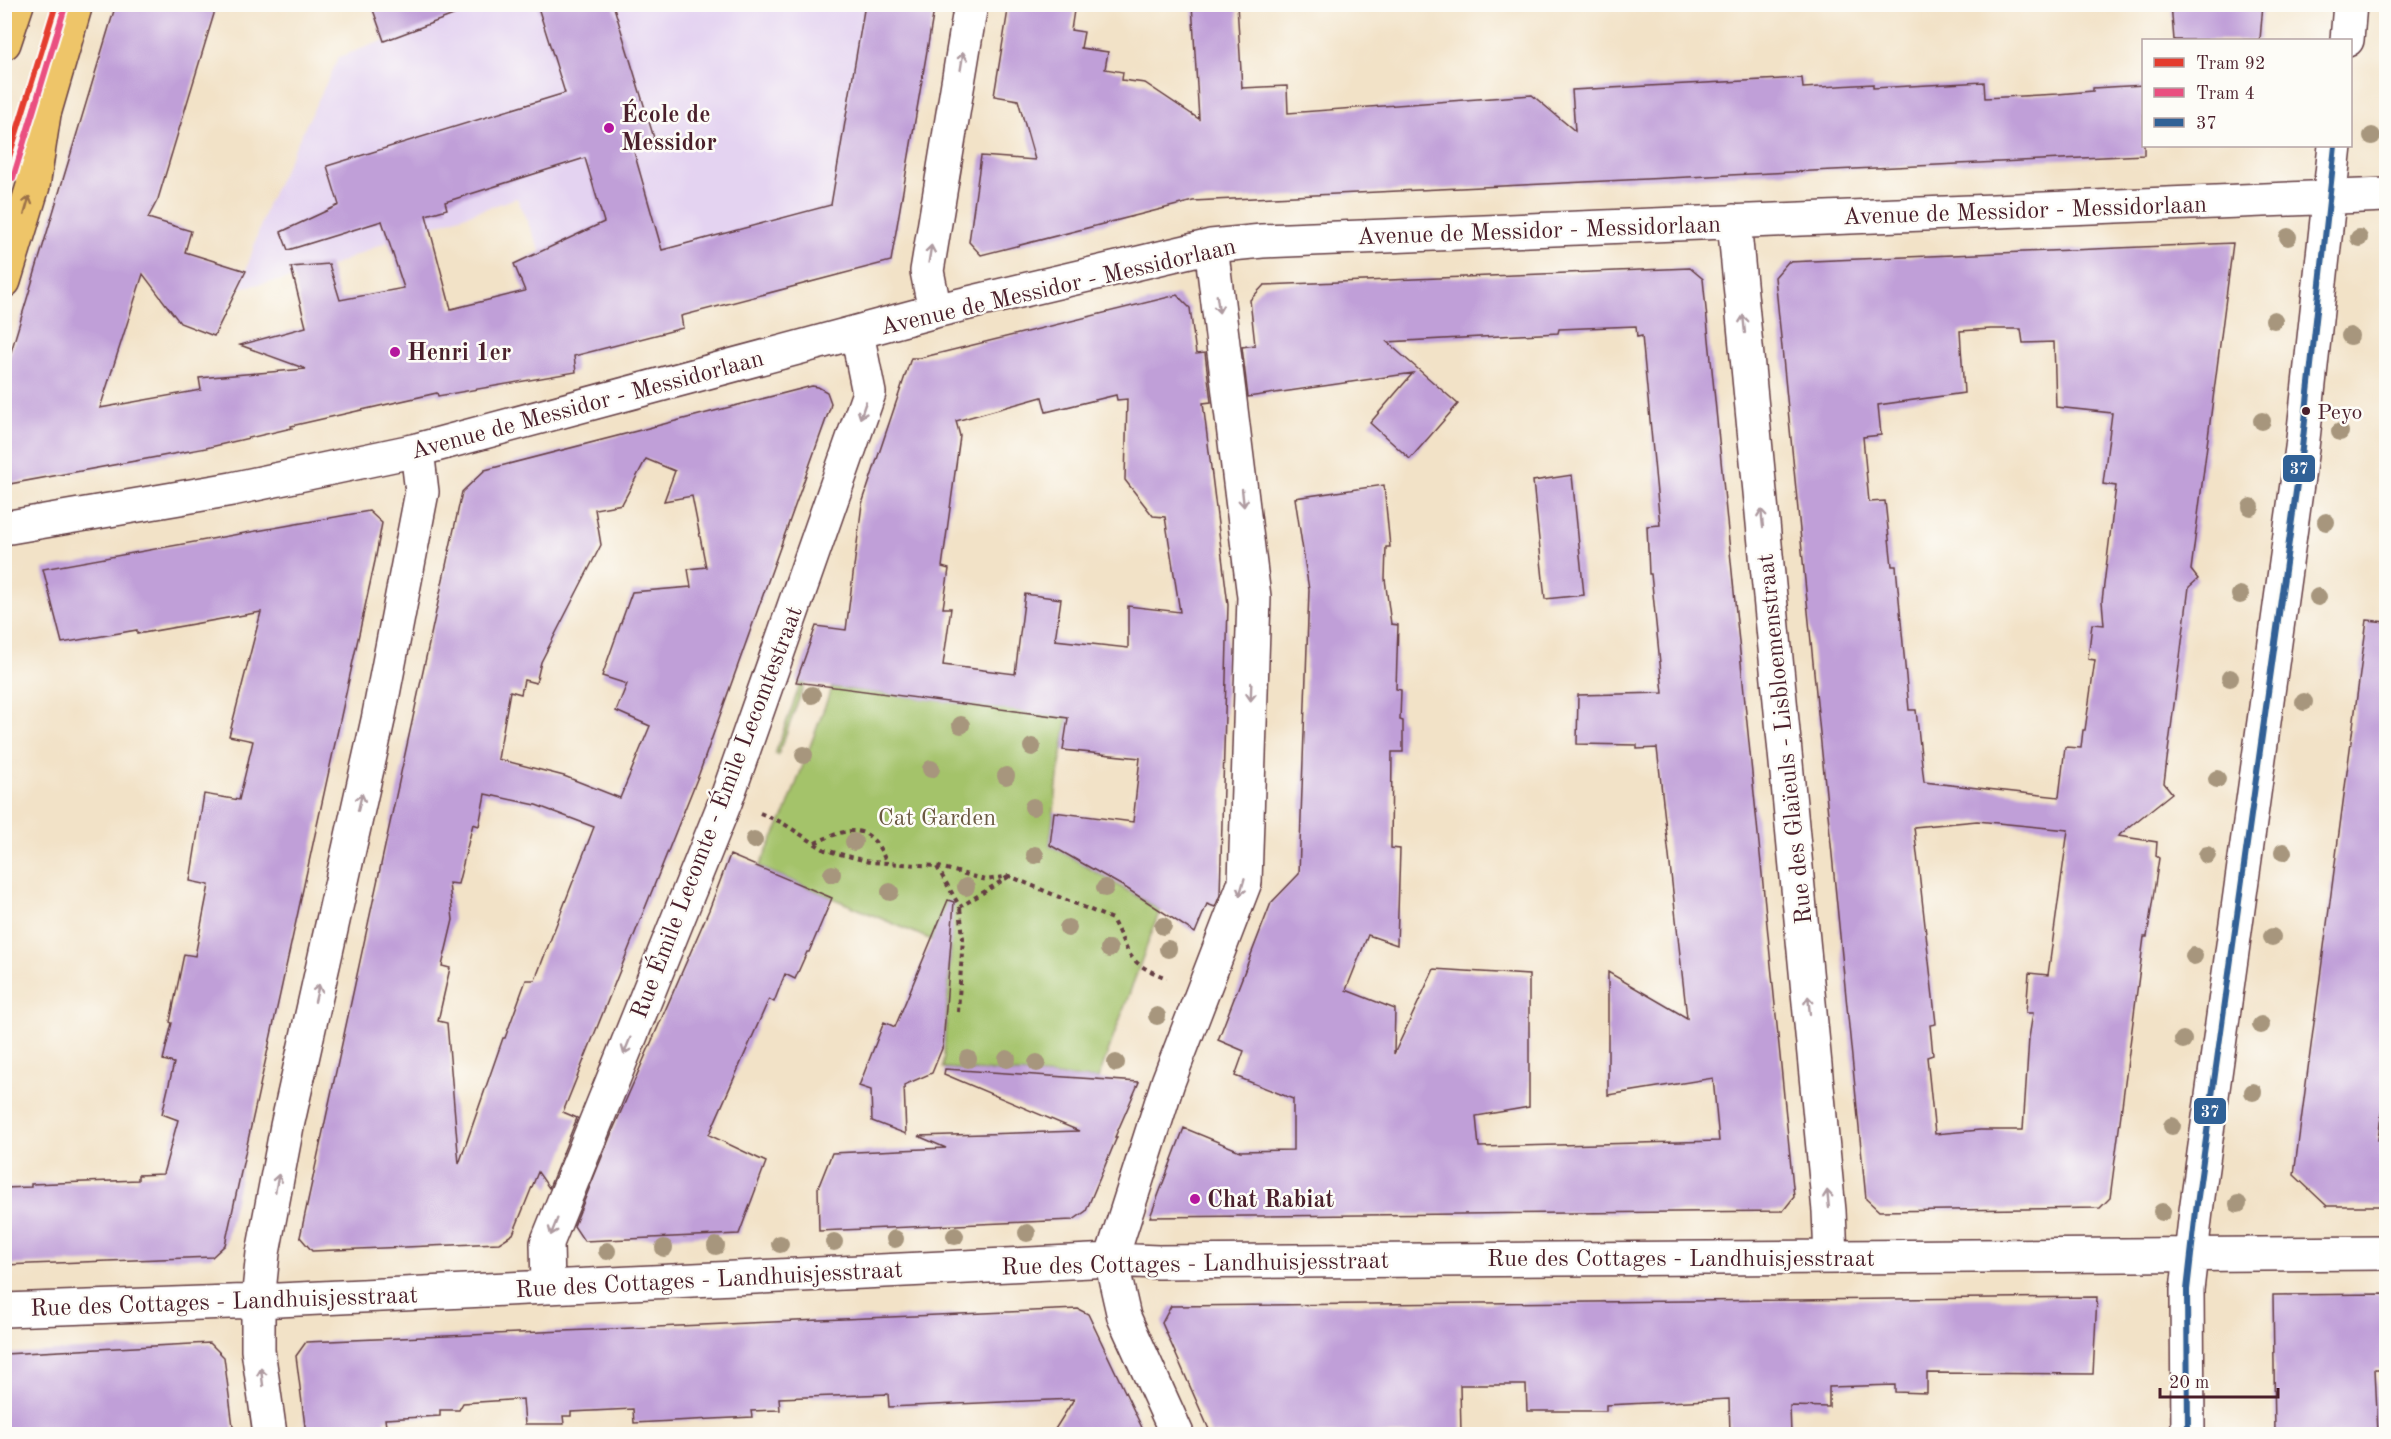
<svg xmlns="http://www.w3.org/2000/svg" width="2391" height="1439" viewBox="0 0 2391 1439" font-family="'Old Standard TT',serif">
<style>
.built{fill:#e4d3f1}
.green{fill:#a4c36b;stroke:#77714b;stroke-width:1.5}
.building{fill:#c09fd8;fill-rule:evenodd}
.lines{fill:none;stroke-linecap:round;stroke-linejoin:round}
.minor-casing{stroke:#633c42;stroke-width:36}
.major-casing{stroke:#633c42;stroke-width:36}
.path{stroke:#633c42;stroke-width:4;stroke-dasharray:4.5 4.5;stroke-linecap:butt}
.minor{stroke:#fff;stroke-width:33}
.major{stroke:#eec569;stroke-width:33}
.bus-1-casing{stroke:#fdfcf7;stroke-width:10}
.bus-1{stroke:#306196;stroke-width:6}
.tram-1-casing{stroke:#fdfcf7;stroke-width:10}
.tram-2-casing{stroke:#fdfcf7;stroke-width:10}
.tram-1{stroke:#e43c2e;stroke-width:6}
.tram-2{stroke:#ea4f80;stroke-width:6}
.tree{fill:#a7967d}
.oneway{stroke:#ae9aa0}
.oneway2{stroke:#9c724a}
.poi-dot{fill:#b5179e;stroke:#fdfcf7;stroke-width:2}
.bus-dot{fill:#4a1f2b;stroke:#fdfcf7;stroke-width:2}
.labels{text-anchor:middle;stroke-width:5;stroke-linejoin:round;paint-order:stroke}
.bus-label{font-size:22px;fill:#4a1f2b;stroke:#fdfcf7;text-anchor:start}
.poi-label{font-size:24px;font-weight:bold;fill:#4a1f2b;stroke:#fdfcf7;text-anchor:start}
.street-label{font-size:24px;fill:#4a1f2b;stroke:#fdfcf7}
.park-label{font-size:24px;fill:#6a5841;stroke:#fdfcf7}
.line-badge{stroke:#fdfcf7;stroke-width:2}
.badge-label{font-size:16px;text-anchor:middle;font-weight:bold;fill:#fff}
</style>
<rect width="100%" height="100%" fill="#fdfcf7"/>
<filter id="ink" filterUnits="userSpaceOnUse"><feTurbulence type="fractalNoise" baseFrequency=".0167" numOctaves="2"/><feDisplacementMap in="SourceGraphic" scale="12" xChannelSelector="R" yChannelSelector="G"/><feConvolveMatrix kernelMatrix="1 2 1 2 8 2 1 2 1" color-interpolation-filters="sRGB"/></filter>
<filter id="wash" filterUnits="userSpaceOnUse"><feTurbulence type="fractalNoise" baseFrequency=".008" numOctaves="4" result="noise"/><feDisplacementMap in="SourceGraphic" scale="24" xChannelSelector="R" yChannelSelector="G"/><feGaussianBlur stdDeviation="1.35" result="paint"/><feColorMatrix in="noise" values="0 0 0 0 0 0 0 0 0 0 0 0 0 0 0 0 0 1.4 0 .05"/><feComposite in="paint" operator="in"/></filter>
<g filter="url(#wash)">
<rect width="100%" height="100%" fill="#f2e2c7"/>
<path class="built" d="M481,5H935L891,261L681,316L683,328L610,347L607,336L552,278L517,198L389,241L330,267L294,278L238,288L246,271L267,205L339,57Z"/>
<path class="green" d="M801,682L805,683L778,755L775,754Z
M832,687L1068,717L1058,777L1050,845L1160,910L1098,1079L943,1068L951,948L759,867L786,811Z"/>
<g id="blocks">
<path class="building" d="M116,4H217L158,199L148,218L191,231L185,252L246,271L214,336L180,323L143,274L100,408L201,390L199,378L306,369L240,345L306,327L291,267L329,264L340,300L404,288L382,221L288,250L281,232L339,205L327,166L565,93L537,4H613L654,138L632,145L662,250L831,205L865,4H935L891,261L681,316L683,328L574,356L576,372L438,396L437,393L291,426L292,428L206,448L4,485V375ZM585,158L604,222L514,264L525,291L451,309L426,215L447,209L445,202Z
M371,4H471L472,8L384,41Z
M1009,4H1075L1071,30L1084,32L1081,48L1108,52L1105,69L1123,72L1122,80L1145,83L1199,119L1192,4H1237L1242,88L1287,86L1288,113L1532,95L1575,131L1572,90L1802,78L1803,88L1873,84V88L1984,82L1985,98L2058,94L2093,91V88L2144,85V155L1193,201L981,255L969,242L981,156L1035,160L1018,100L994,96Z
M2171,4H2263L2260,40H2174Z
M2233,243L2191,570L2198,579L2189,587L2164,783L2172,793L2118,836L2157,842L2156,856L2159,858L2147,937H2144L2110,1198L2100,1208L1879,1211L1866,1199L1775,277L1788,262ZM1991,329H2021L2023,343L2054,342L2056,407L2112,413L2103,484L2116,486L2102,601L2104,625L2092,624L2088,659L2095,660L2085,730H2083L2081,748L2065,747L2059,797L1924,782L1916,710H1909L1896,566H1892L1885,501L1869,502L1863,437L1881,435L1878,405L1964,393L1960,331ZM1977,821L2068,830L2059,895L2048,975L2029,973L2026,1013H2033L2029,1038L2023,1130H1980L1935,1134L1927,1057L1933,1055L1930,1025L1936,1024L1914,827Z
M1690,268L1703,279L1794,1197L1783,1211L1150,1217L1184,1128L1240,1151L1293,1150V1099L1235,1076L1244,1051L1218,1040L1271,903L1299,874L1309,590L1295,498L1384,485L1390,547H1386L1385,579L1391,624L1398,625L1396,689L1401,690L1400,720L1403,721V752H1392L1391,848L1400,849L1397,945L1368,935L1346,990L1395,1009L1394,1054L1434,969L1529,975V1107L1476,1116L1479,1147L1719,1141L1713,1078L1608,1095V972L1687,1018L1657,748L1637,749V745L1577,744L1578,695L1663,693L1651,574H1649L1647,526L1660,525L1642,336L1637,337L1636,326L1559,329L1558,333L1387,342L1458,404L1410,459L1370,423L1413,373L1248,397L1242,347L1255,345L1250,300L1264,285Z
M1177,295L1190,308L1196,354L1205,353L1211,402L1203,403L1228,605L1220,895L1215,907L1207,904L1195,933L1126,888L1050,845L1054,812L1133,822L1140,758L1063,750L1068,718L796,682L816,626L846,630L862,504L911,358H920ZM1116,395L1117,400L1127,399L1125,480L1153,516L1165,517L1180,612L1128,606V648L1055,640L1061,599L1025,594L1015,674L943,665L951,608H943L949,569L942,567L960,436L956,421L1042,397L1046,412Z
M812,386L818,387L827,392L831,403L830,408L699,774L563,1112L577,1118L549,1188L538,1172L513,1234L499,1243L312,1251L300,1237L462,492L485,470ZM646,459L675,471L664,501L692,496L706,567L688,569L691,587L632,592L602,676L627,684L616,711L650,726L620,798L564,776L498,759L510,691L521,694L524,680L536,683L541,662L601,545L595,509L622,504ZM485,794L536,805L594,827L535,980H526L505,1038H503L459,1164L447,1023L438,1021L450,968L442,966L453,920L449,883L458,884L473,824L479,826Z
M1572,475L1584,595L1545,599L1533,481Z
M369,511L382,523L375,561L225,1245L212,1257L4,1265V1188L31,1187V1184L138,1180V1175L163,1174L178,1120L162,1114L174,1063L163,1060L172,1023L170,1022L184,954L195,956L209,885L190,881L204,794L239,800L253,741L229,736L261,612L137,634V630L62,643L43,569Z
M2367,620L2386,622V1076L2378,1140L2386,1139V1206H2327L2294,1175Z
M730,855L832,898L809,952H807L795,979L785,974L774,1002L769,999L709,1135L766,1162L739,1234L584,1241L574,1226L612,1132L709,910Z
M948,900L954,902L943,1046L932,1073L904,1085L906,1134L872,1121L871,1090L859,1086L884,1022L895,1027Z
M945,1069L1139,1082L1115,1137H1117L1086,1211L1073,1220L819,1231L818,1188L832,1153L946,1148L918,1136L1079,1131L944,1074Z
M2386,1294V1369H2375L2378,1434H2275L2273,1295Z
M2097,1297L2093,1374L1927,1373V1393L1895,1392V1385L1829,1387V1407L1790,1406L1791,1434H1730L1729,1399L1606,1405V1411H1527L1526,1385H1460L1461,1434H1211L1162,1323L1171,1306Z
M1078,1309L1088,1314L1145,1434H1052L1074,1399L889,1407L888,1394L779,1398L780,1410L751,1411L752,1417L634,1423L633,1409L571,1412V1416H563L564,1424H525L523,1399L463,1403L459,1410H440V1416L385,1419L387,1434H306L296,1356L306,1342Z
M210,1343L224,1357L234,1434H4V1354Z"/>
</g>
</g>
<g filter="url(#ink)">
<use href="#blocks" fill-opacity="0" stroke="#633c42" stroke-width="1.5"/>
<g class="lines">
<defs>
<path id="minor" d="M2347,40L2350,4
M1734,221L1829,1211L1831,1257
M935,311L927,271L971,4
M4,528L232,489L417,450L935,311L1211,246L1262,241L2386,195
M548,1287L547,1243L726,800L869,393L857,333
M4,1310L258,1301L1111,1260L1158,1262L2386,1253
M270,1434L258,1350V1301L263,1253L287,1126L378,720L422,492L417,450
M1177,1434L1124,1317L1111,1260L1168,1082L1245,882L1254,597L1211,246
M2188,1434L2187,1290L2196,1211L2302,448L2335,146"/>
<path id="major" d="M4,43L17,4
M4,281L33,186L44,114L76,4"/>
</defs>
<use href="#minor" class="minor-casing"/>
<use href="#major" class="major-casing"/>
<path class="path" d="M760,813L781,822L825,850L870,862L936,866L986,880L1009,876L1112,919C1131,955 1126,963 1167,978
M815,843C851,826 871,822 887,864
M937,867L960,907L1008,877
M958,1012L963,938L960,907"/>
<use href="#minor" class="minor"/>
<use href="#major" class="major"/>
<defs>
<path id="bus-1" d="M2188,1434L2187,1290L2196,1211L2302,448L2335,146"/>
</defs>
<use href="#bus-1" class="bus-1-casing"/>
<use href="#bus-1" class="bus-1"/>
<defs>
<path id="tram-1" d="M4,173L56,4"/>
<path id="tram-2" d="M13,178L65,7"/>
</defs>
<use href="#tram-1" class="tram-1-casing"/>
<use href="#tram-2" class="tram-2-casing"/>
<use href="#tram-1" class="tram-1"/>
<use href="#tram-2" class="tram-2"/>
</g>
<g class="tree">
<circle cx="2372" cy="136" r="9"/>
<circle cx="2288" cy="237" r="9"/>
<circle cx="2359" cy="238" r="9"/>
<circle cx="2274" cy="320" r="9"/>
<circle cx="2350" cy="336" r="9"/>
<circle cx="2262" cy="421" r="9"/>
<circle cx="2340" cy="432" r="9"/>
<circle cx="2251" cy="507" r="9"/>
<circle cx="2326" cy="522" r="9"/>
<circle cx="2240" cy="595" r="9"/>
<circle cx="2318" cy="597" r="9"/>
<circle cx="2230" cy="678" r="9"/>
<circle cx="812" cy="695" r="9"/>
<circle cx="2304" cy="702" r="9"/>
<circle cx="961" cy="725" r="9"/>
<circle cx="1032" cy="747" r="9"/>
<circle cx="804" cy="755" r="9"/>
<circle cx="931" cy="769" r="9"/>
<circle cx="1006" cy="776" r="9"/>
<circle cx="2217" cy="779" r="9"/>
<circle cx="1033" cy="807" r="9"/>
<circle cx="754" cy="840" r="9"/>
<circle cx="854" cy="842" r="9"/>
<circle cx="2283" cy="852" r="9"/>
<circle cx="1035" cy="855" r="9"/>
<circle cx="2207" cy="855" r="9"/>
<circle cx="832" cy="874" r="9"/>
<circle cx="966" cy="887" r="9"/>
<circle cx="1105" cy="888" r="9"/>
<circle cx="890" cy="892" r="9"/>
<circle cx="1163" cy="926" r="9"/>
<circle cx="1068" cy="928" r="9"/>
<circle cx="2272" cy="937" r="9"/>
<circle cx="1109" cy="949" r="9"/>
<circle cx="1168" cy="949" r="9"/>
<circle cx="2194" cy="956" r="9"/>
<circle cx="1157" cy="1016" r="9"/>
<circle cx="2261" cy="1025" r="9"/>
<circle cx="2183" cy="1040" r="9"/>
<circle cx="968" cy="1059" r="9"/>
<circle cx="1007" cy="1059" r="9"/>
<circle cx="1037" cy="1063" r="9"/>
<circle cx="1116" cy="1063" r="9"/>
<circle cx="2253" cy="1092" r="9"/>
<circle cx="2172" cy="1126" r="9"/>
<circle cx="2238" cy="1204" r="9"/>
<circle cx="2162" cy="1212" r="9"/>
<circle cx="1027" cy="1233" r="9"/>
<circle cx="955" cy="1236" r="9"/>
<circle cx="895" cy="1239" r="9"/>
<circle cx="834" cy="1242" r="9"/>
<circle cx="780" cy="1244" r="9"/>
<circle cx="716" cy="1246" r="9"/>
<circle cx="664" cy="1248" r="9"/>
<circle cx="607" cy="1251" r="9"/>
</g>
<defs><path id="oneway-shaft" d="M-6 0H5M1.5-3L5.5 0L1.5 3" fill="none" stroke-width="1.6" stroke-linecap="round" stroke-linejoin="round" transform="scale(1.5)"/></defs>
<g class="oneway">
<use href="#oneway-shaft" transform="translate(962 61) rotate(-81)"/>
<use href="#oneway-shaft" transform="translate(930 254) rotate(-81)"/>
<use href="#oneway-shaft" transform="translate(1218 304) rotate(82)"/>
<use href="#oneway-shaft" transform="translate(1744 324) rotate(-96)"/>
<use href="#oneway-shaft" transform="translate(863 410) rotate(109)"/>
<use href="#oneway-shaft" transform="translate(1243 498) rotate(84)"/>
<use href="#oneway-shaft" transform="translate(1762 518) rotate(-96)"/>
<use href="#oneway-shaft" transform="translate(1251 692) rotate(92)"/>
<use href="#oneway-shaft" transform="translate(360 802) rotate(-77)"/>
<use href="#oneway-shaft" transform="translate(1242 887) rotate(106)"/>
<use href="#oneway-shaft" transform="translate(317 993) rotate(-77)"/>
<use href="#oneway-shaft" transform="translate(1809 1005) rotate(-96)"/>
<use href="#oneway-shaft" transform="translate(627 1046) rotate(112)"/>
<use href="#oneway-shaft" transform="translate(277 1183) rotate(-79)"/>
<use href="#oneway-shaft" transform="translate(1828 1199) rotate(-96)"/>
<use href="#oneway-shaft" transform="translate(554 1227) rotate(112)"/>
<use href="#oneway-shaft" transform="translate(262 1377) rotate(-97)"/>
</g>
<use class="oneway2" href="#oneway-shaft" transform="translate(27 205) rotate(-74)"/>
</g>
<g class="poi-dot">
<circle cx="609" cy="128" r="6"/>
<circle cx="395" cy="352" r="6"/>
<circle cx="1195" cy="1199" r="6"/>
</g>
<circle class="bus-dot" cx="2306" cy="411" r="5"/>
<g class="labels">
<g class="bus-label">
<text x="2317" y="419">Peyo</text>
</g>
<g class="poi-label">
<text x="621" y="122">École de<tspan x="621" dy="28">Messidor</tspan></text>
<text x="407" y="360">Henri 1er</text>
<text x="1207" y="1207">Chat Rabiat</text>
</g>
<g class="street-label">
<text transform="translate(2025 210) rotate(-2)" y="8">Avenue de Messidor - Messidorlaan</text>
<text transform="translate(1539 230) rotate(-2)" y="8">Avenue de Messidor - Messidorlaan</text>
<text transform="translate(1058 286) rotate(-13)" y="8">Avenue de Messidor - Messidorlaan</text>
<text transform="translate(587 404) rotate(-15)" y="8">Avenue de Messidor - Messidorlaan</text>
<text transform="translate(1784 739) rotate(-96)" y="8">Rue des Glaïeuls - Lisbloemenstraat</text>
<text transform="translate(716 812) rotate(-69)" y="8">Rue Émile Lecomte - Émile Lecomtestraat</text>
<text x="1681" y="1266">Rue des Cottages - Landhuisjesstraat</text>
<text transform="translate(1195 1263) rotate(-1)" y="8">Rue des Cottages - Landhuisjesstraat</text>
<text transform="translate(709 1279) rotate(-3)" y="8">Rue des Cottages - Landhuisjesstraat</text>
<text transform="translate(224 1301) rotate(-2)" y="8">Rue des Cottages - Landhuisjesstraat</text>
</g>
<g class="park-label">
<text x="937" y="825">Cat Garden</text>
</g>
</g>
<g class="line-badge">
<rect x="2282" y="454" width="34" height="29" rx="6" fill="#306196"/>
<rect x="2193" y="1097" width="34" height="28" rx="6" fill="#306196"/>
</g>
<g class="badge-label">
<text x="2299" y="474">37</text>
<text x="2210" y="1117">37</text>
</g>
<rect width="2391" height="1439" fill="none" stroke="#fdfcf7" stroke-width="24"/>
<rect x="2142" y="39" width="210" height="108" fill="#fdfcf7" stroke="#b5a4a5" stroke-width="1.5"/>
<rect x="2154" y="58" width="30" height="9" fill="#e43c2e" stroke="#b5a4a5" stroke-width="1.5"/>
<text x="2196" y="69" font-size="18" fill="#4a1f2b">Tram 92</text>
<rect x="2154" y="88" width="30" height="9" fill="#ea4f80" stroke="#b5a4a5" stroke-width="1.5"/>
<text x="2196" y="99" font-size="18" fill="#4a1f2b">Tram 4</text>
<rect x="2154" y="118" width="30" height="9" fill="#306196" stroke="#b5a4a5" stroke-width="1.5"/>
<text x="2196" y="129" font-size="18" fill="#4a1f2b">37</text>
<path d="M2160 1388v9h118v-9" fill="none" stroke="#4a1f2b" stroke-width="3"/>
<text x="2169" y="1388" font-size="18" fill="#4a1f2b" stroke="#fdfcf7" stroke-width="4.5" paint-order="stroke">20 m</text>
</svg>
